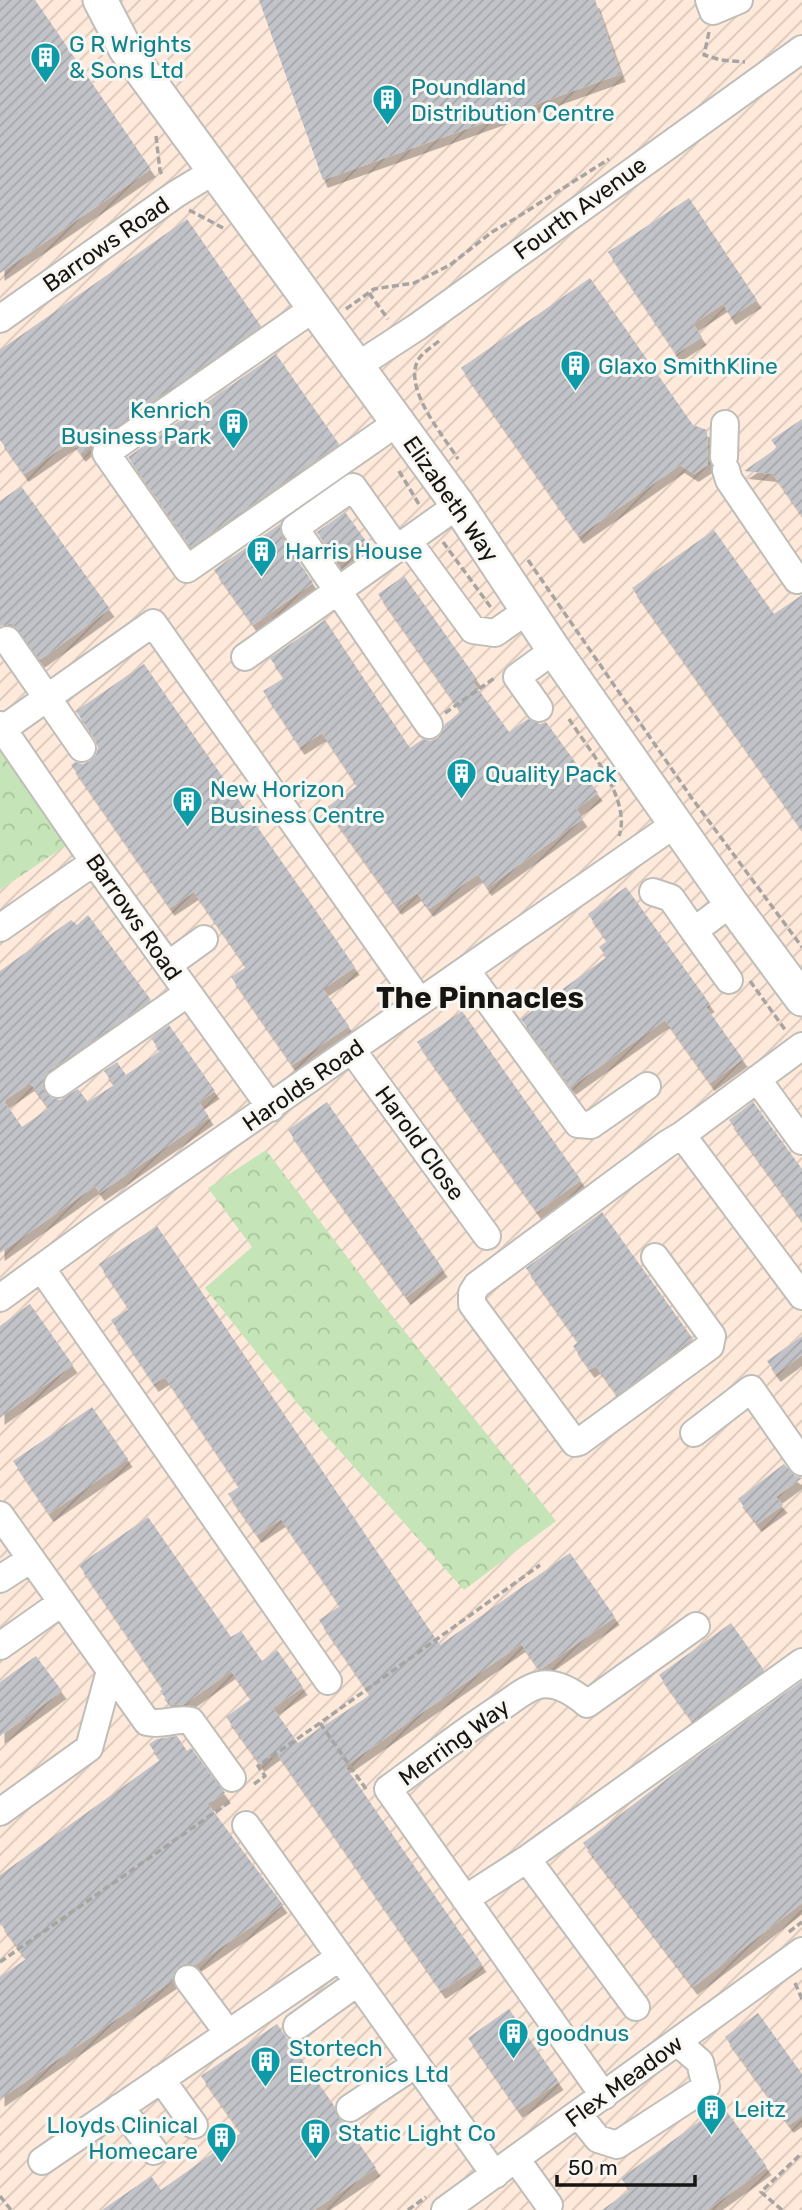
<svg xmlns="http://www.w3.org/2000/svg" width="802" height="2210" viewBox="0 0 802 2210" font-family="Rubik,sans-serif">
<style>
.industrial{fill:url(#industrial-furrows)}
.forest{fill:url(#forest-crowns)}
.building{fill:url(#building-hatch);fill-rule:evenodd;filter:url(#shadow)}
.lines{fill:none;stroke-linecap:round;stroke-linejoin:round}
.minor-casing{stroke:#bfbeb8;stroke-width:30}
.major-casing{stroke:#bfbeb8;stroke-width:37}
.path{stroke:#a6a5a2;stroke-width:3.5;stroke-dasharray:7 3.5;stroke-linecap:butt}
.minor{stroke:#fff;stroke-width:26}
.major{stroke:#fff;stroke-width:33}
.labels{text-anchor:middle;stroke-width:6;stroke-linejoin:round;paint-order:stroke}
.culture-label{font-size:23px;fill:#0d838f;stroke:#f8f7f2;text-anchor:start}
.street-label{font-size:23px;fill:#161513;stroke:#f8f7f2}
.district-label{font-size:30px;font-weight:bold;fill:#161513;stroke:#f8f7f2}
</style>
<defs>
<pattern id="industrial-furrows" width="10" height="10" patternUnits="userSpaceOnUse" patternTransform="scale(1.75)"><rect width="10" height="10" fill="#fee9da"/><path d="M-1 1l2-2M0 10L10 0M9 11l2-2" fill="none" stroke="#d9c7ba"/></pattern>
<pattern id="forest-crowns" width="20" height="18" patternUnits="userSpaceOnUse" patternTransform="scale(1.75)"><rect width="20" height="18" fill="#c5e5b8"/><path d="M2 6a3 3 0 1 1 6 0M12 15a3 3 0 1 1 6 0" fill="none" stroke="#a8c49d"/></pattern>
<pattern id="building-hatch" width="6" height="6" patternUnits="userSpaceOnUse" patternTransform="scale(1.75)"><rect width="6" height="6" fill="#c2c3c8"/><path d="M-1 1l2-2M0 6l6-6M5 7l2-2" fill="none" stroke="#a6a7ab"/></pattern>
<filter id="shadow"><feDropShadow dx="4.5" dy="8" stdDeviation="0" flood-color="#0004"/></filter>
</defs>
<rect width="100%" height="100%" fill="#f8f7f2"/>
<path class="industrial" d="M0,0H802V2210H0Z"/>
<path class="forest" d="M0,750L68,844L0,890Z
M266,1150L382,1303L556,1521L464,1590L297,1403L205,1288L252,1247L208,1188Z"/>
<path class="building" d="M0,0H35L151,169L0,273Z
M259,0H595L621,74L323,180Z
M689,198L757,300L731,317L723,304L693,324L702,337L676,354L608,252Z
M187,219L261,326L97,440L81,454L72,441L24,474L0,440V350Z
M590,278L693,425L707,430L708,465L694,474L680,465L579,536L461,368Z
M276,354L339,444L191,547L128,457Z
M802,419V516L773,474L744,471L777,448L771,440Z
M21,486L110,609L40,660L12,623L0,626V501Z
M345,512L366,541L337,562L317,532Z
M280,524L282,537L313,583L253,625L214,570Z
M714,530L774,614L802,595V830L632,588Z
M404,576L477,679L473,682L509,732L528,719L540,724L546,722L598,793L576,809L583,819L487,888L478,874L429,909L417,893L397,907L326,808L357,786L322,733L300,747L263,691L284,678L270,658L325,620L410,748L423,739L431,741L438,738L443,731L445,724L461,712L378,594Z
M144,664L355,967L323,989L349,1026L292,1065L231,977L246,967L194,892L170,908L71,765L75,762L83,764L90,761L96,755L98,747L95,739L76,711Z
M626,887L710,1004L706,1007L743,1059L710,1083L665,1020L571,1087L521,1019L607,957L599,947L607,941L588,914Z
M88,915L151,1000L49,1071L44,1078L42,1085L45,1092L52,1098L60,1100L78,1089L88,1102L114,1085L104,1071L117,1062L126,1075L160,1051L151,1038L169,1025L215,1091L199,1102L209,1117L100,1193L95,1186L0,1253V971L71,920L77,925ZM30,1083L49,1108L22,1127L4,1101Z
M462,1011L581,1180L537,1212L417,1042Z
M327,1102L443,1269L406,1297L288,1130Z
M753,1102L802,1169V1221L729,1120Z
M602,1212L693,1339L617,1395L596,1366L590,1370L573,1346L578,1342L526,1268Z
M157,1226L440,1645L570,1553L615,1617L541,1669H539L521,1644L345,1766L482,1964L441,1991L276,1752L260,1764L226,1717L251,1699L231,1671L185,1704L171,1705L160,1691L163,1689L79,1565L148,1517L231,1637L241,1631L262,1661L277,1650L303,1687L273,1708L298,1743L370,1695L319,1620L340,1606L281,1519L257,1535L228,1494L239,1487L165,1377L154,1384L111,1320L129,1309L99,1264Z
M30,1304L73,1365L0,1417V1326Z
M802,1336V1355L776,1374L767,1361Z
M92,1407L128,1459L49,1514L13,1461Z
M784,1464L795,1476L802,1478L776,1497L783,1505L757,1524L738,1499Z
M731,1623L764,1670L692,1721L659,1675Z
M36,1656L62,1691L0,1736V1682Z
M802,1681V1903L693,1987L583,1843L685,1765Z
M177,1736L187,1751L191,1748L225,1793L208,1804L283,1905L195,1965L187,1963L179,1966L174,1972L172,1981L0,2099V1977L26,1959L0,1923V1875L160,1760L149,1744L157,1739Z
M509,2009L559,2082L518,2110L468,2038Z
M758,2013L802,2074V2116L789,2125L725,2037Z
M277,2024L335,2107L337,2117L345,2123L376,2168L314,2210H102L151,2176L161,2190L241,2133L201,2076Z
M722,2105L767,2167L707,2210H602L630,2190L621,2178Z"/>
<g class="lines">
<defs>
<path id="minor" d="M709,0L713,11L739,0
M314,308L106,453L187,569L398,422
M0,319L176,194L214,171
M357,366L417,327L802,49
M724,457L725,424
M726,470L729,480L797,580
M408,541L473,630L495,633L528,610
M397,549L353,487L295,528L429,725
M7,640L82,748
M245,657L458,505
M539,708L517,677L554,650
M0,725L94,862L271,1108
M3,729L153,623L420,1002
M653,892L671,898L694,931L731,903
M0,928L94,862
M694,931L729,980
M168,965L204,939
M466,970L578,1124L591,1125L647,1086
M802,1046L682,1135L802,1296
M352,1050L487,1236
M757,1079L802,1141
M58,1084L188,993
M655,1257L712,1336L710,1346L579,1442L575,1443L472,1304V1293L477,1285L667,1144L682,1135
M42,1269L328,1681
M0,1298L100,1225L675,824
M694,1433L751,1389L802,1462
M0,1515L147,1722C163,1726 177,1717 191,1721L232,1778
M0,1579L31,1559
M0,1646L61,1603
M0,1812L89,1748L110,1671
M246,1825L495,2175
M527,1859L636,2007
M465,1899L527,1859L802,1662
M188,1979L228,2033
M297,2026L358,1982
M161,2079L194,2125
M604,2096L388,1789C427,1761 465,1730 506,1704C516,1697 527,1688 539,1685C556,1681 575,1693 587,1704L696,1626
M120,2107L154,2151
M350,2108L416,2064
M578,2114L598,2139L617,2145L706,2087L700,2062L677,2042
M516,2159L549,2205
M42,2161L340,1957
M445,2210L802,1951"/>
<path id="major" d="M100,0L125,48L458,505L554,650L731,903L802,999"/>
</defs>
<use href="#minor" class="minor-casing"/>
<use href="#major" class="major-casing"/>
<path class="path" d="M709,32L704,55L721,60L745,62
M156,136L160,171L163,176
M189,210L225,229
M369,293L388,319
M346,309L374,289L414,283L450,265L492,232L516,218L609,159
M439,341C433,346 422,353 418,360C403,389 443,435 458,459
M399,471L420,506
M443,542L492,609
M528,560L691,797L802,947
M445,713L496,677
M569,719C588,749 632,799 619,836
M750,981L786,1031
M254,1784L265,1776L258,1766L320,1723
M366,1789L320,1723L540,1565
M789,1932L802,1922
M0,1962L231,1801
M795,1983L802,1999
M0,2196L11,2210
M408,2210L426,2197
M782,2210L761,2192L802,2153"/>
<use href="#minor" class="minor"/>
<use href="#major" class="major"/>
</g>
<defs>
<symbol id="building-pin" viewBox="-11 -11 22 30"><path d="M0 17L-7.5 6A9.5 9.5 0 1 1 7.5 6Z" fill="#0f9aa8" stroke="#f8f7f2"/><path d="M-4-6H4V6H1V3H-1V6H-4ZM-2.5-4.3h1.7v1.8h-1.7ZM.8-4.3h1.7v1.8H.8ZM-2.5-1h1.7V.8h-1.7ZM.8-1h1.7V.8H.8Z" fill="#fff"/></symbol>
</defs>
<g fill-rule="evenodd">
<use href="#building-pin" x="28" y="40" width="35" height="47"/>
<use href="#building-pin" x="370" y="82" width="35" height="47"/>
<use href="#building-pin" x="558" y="348" width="35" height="47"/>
<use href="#building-pin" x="216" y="406" width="35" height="47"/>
<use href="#building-pin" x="244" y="534" width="35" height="47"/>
<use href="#building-pin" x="444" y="756" width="35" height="47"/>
<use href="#building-pin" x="170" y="784" width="35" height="47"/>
<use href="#building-pin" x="496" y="2016" width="35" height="47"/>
<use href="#building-pin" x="248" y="2044" width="35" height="47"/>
<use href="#building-pin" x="694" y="2092" width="35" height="47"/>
<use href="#building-pin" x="298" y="2116" width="35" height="47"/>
<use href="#building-pin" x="204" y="2120" width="35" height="47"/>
</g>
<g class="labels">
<g class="culture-label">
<text x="69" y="52">G R Wrights<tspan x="69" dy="26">&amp; Sons Ltd</tspan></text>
<text x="411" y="95">Poundland<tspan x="411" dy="26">Distribution Centre</tspan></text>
<text x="598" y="374">Glaxo SmithKline</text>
<text x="211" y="418" text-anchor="end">Kenrich<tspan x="211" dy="26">Business Park</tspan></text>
<text x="285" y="559">Harris House</text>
<text x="485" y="782">Quality Pack</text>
<text x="210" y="797">New Horizon<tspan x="210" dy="26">Business Centre</tspan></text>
<text x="536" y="2041">goodnus</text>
<text x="289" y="2056">Stortech<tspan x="289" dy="26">Electronics Ltd</tspan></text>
<text x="734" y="2117">Leitz</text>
<text x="198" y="2133" text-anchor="end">Lloyds Clinical<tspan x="198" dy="26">Homecare</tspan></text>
<text x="338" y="2141">Static Light Co</text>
</g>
<g class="street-label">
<text transform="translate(580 208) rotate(-36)" y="8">Fourth Avenue</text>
<text transform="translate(106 244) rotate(-35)" y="8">Barrows Road</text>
<text transform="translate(451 499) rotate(55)" y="8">Elizabeth Way</text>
<text transform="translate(134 917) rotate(55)" y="8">Barrows Road</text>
<text transform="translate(303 1085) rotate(-35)" y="8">Harolds Road</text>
<text transform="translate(420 1143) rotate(54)" y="8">Harold Close</text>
<text transform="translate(454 1742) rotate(-36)" y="8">Merring Way</text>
<text transform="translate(624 2081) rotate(-36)" y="8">Flex Meadow</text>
</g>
<g class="district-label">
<text x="480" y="1008">The Pinnacles</text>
</g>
</g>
<path d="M557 2175v10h138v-10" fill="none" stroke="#161513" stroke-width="3.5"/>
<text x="568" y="2175" font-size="21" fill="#161513" stroke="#f8f7f2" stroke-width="5" paint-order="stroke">50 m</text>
</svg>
